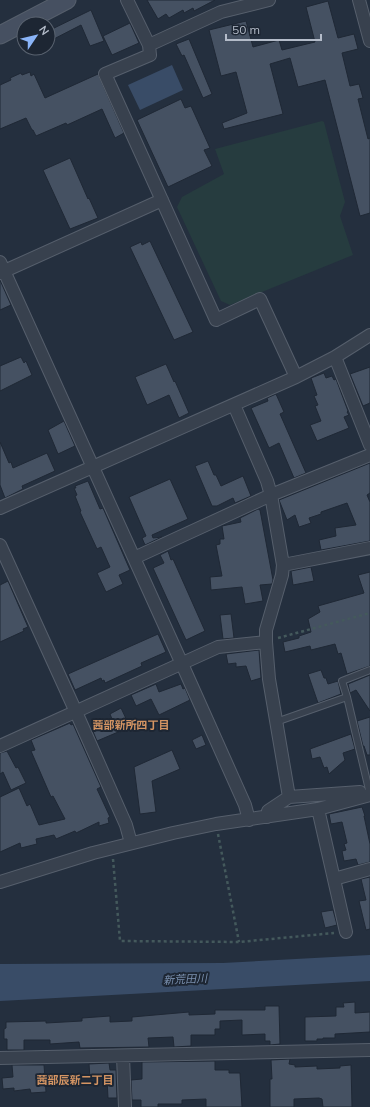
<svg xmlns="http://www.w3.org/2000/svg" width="370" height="1107" viewBox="0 0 370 1107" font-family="Mulish,'Noto Sans JP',sans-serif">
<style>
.green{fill:#263c3f}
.water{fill:#394c67}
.building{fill:#455162;stroke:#1f2835}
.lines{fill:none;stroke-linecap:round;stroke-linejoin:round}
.service-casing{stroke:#565f6c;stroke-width:8}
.minor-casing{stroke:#565f6c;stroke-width:14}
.secondary-casing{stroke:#565f6c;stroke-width:19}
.path{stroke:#44595c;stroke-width:2.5;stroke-dasharray:3 3;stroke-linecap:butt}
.service{stroke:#38414e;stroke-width:6}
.minor{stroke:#38414e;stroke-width:12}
.secondary{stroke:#465061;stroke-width:17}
.labels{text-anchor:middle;stroke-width:4;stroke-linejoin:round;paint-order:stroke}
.neighbourhood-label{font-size:11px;font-weight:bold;fill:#d59563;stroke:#1d2633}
.water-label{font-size:11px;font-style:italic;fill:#7c92b1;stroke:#1d2633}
</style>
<rect width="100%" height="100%" fill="#242f3e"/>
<path class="green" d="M322,121L324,122L345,202L340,216L353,255L230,305L221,301L177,207L182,197L224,174L215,149Z"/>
<path class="water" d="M172,65L183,90L140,110L128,85Z
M370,955V981L0,1001V964L223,963Z"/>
<path class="building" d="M147,0H215L194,11L193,8L184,13L183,10L169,18L166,14L158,19Z
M328,1L338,38L354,34L358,49L342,53L350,86L359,84L363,98L358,99L368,139L370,138V213L360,216L325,80L298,87L290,58L270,64L283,114L224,129L222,123L247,113L236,72L221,76L209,30L246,21L253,47L279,40L282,50L315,42L306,7Z
M91,10L104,41L90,46L81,25L48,42V31Z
M130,23L139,43L112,55L103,36Z
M189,39L212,94L203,98L184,55L182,56L176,44Z
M30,72L31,76L34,74L45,98L98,74L124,133L115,138L102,109L67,125L66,123L36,136L33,130H32L26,118L0,129V85L11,80L10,78L21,73L22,75Z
M181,99L185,108L191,106L210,148L204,150L212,166L168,187L137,120Z
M70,158L88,199L89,198L98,218L70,229L43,170Z
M150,241L193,332L174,340L130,247L141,242L142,245Z
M0,280L11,305L0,310Z
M21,357L24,363L26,361L32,375L0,391V366Z
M166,364L174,382L175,381L189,413L179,418L169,395L147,405L135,377Z
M370,367V403L363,406L350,374Z
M324,373L326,378L332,376L334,380L336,379L348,411L347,412L349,415L344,417L349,428L317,441L310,425L321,421L315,406L318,405L314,396L317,395L311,378Z
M276,394L284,412L280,414L306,473L294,478L279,443L269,448L251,408L268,401L267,398Z
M64,421L75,446L58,454L48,430Z
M0,442L9,463L11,462L13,468L47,453L55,471L22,486L23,489L5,498L0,485Z
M208,461L214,475H216L221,486L243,476L251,496L235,503L233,498L217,506H212L195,466Z
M370,463V493L367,495L370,502V541L321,550L319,540L336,536L335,528L356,525L347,503L321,512V514L309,518L311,523L299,527L295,515L287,520L279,500Z
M170,479L188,519L152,535L153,538L162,537L145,545L142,538L146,536L129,497Z
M88,481L100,509L103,508L130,570L119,575L123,584L106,592L97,573L110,567L101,547L97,549L80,512L81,511L75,496L77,495L74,488H76L75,486Z
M258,509L260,510L273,580L272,584L260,585L263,601L245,604L242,587L211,590L210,577L222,576L216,545L220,544V539H224L222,526L241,522L240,518Z
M168,551L171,560L173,559L205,631L186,640L153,568L164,563L160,555Z
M311,567L314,581L293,585L291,571Z
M370,572V666L347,674L341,653L338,654L335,644L311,650L310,646L285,652L283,642L299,638V636L311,632L308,619L320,612L318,606L364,593L358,575Z
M8,581L28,627L23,629L24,631L0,642V585Z
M231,614L234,638L223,639L220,615Z
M158,634L166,652L141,663L142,666L105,683L104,680L102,681L101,678L75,690L68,674Z
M259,650L261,678L251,681L246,666L236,667V663L228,664L226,654Z
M321,670L324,678H326L328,684L338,681L341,694L318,703L308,674Z
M370,675V711L356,690L350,693L348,684Z
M156,684L159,692L181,684L183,689L185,688L190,700L159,715L151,699L136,706L131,695Z
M121,708L130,727L97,741L92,729L112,719L110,714Z
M370,717V755H367L364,746H363L357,721Z
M70,723L71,725L73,724L101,787L97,789L110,817L108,818L109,823L99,826V822L76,833L75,831L56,839L54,835L36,839L37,844L21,848L20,843L0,852V797L19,788L27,806L30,804L39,825L65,819L53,796L51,797L31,751L35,750L31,740Z
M351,734L355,749L343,753L345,760L329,774L327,767L324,768L320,757L312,759L310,749Z
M202,735L206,745L196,749L192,740Z
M172,750L180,769L152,781L156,812L140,814L134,767Z
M7,751L16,768L18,767L26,783L11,790L3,772L0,774V753Z
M362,807L365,816H364L370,844V862L358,865L356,859L344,861L342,851L346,850L344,844L347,843L342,822L331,824L329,814Z
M370,877V929L366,930L359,901L366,900L361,879Z
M333,910L337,925L325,928L321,912Z
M355,1002V1013L370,1012V1032L335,1034V1038H323V1039H317V1041H305V1017L336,1016V1007H344L343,1003Z
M265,1006H279L280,1044L270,1045V1041H265V1034L242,1035V1020L220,1021V1029H215V1035H191V1046L174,1047L173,1037L148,1038L149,1047L80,1048L79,1042L50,1044V1040H24V1050H7V1039H4V1029L6,1028V1022L46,1021V1023L82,1021V1018L110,1016V1022L132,1021V1017L189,1012V1015L215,1014V1010H265Z
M290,1059L289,1064L295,1065V1067L317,1066V1069L340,1068V1066L351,1065L352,1107H323L322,1099L319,1098L294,1099V1107H270V1079H272L271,1060Z
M215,1061V1070H229V1073H240L242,1107H206V1099L182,1100V1104H158V1107H141V1100H132L131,1080L142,1079V1062Z
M109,1063L110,1070H116L117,1098H108L107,1079H90L89,1064Z
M12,1065H44L46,1092L31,1093L30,1089L14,1091V1088L3,1089L2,1078L13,1077Z"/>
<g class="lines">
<defs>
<path id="service" d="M370,670L342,681L347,697L370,794
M276,722L347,697"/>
<path id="minor" d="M127,0L149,45L150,55L105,74L216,320L260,299L296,377
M359,0L370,41
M149,45L221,12L269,0
M0,262L182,664L245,805L249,820
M0,273L162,200
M335,357L370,445
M234,405L267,481L271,495L283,565L282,575L266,630V642L269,679L289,797
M0,508L296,377L335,357L370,335
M0,545L76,712L126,825L131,843
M134,558L271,495L370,455
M283,565L370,548
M0,746L218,647L266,642
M318,809L346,932
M267,817L268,811L289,797L360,792
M334,879L370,869
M0,882L93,853L173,833L216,824L318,809L370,795
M123,1056L125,1107
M0,1058L370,1050"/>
<path id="secondary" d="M0,35L67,0"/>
</defs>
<use href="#service" class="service-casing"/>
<use href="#minor" class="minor-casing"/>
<use href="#secondary" class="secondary-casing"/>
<path class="path" d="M278,638L370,613
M218,834L239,942
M113,859L120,941L239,942L334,933"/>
<use href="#service" class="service"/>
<use href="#minor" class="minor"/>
<use href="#secondary" class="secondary"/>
</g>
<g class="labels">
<g class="neighbourhood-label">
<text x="131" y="729">茜部新所四丁目</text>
<text x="75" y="1084">茜部辰新二丁目</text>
</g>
<g class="water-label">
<text transform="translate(185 979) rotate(-3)" y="4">新荒田川</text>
</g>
</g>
<g transform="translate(36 36) rotate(55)"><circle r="19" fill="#1d2633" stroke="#59626f"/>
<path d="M0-3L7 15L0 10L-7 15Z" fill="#8ab4f8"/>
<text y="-6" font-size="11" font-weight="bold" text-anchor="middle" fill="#b4bcc9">N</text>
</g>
<path d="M226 34v6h95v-6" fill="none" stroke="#b4bcc9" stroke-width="2"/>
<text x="232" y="34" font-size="12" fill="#b4bcc9" stroke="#1d2633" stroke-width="3" paint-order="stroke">50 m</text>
</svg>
